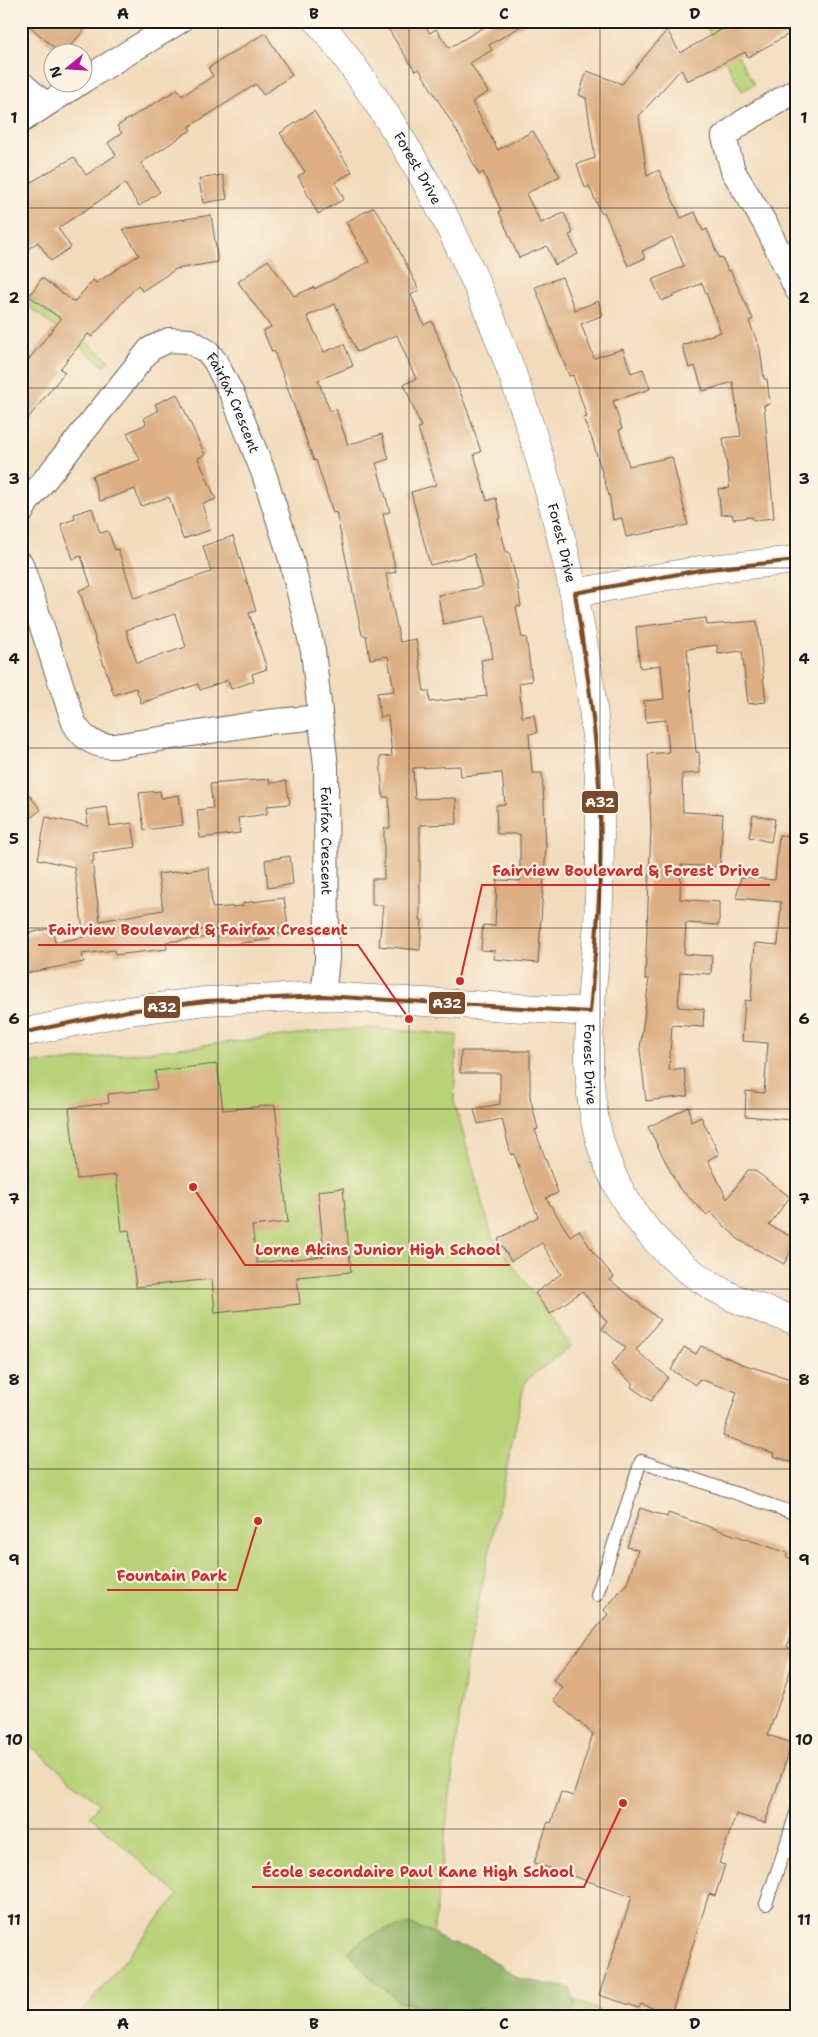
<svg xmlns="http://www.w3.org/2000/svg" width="818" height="2037" viewBox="0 0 818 2037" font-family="'Shantell Sans',sans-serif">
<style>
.green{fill:#b8d277;stroke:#6a774a}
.forest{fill:#92b468;stroke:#576842}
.building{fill:#dcae82;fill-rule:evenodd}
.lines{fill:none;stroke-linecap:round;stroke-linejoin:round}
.service-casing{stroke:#675f54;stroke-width:14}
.minor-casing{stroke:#675f54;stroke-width:26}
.tertiary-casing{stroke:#675f54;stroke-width:29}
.service{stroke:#fff;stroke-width:12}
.minor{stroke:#fff;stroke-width:24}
.tertiary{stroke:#fff;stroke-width:28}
.bus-1-casing{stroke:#fcf5e5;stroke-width:8}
.bus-1{stroke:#7a4b2a;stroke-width:4}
.grid{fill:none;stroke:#1c1c1c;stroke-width:1;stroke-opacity:0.55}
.labels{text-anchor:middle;stroke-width:4.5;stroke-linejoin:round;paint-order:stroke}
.street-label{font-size:14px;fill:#1c1c1c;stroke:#fcf5e5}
.leader{fill:none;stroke:#d62828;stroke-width:2}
.callout-dot{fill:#d62828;stroke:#fcf5e5;stroke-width:2}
.callout-label{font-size:15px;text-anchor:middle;font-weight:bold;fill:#d62828;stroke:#fcf5e5;stroke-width:4.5;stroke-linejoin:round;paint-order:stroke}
.line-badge{stroke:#fcf5e5;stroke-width:2}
.badge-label{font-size:14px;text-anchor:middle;font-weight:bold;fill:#fff}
.neatline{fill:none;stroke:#1c1c1c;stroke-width:2}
.grid-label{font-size:16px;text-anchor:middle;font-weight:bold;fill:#1c1c1c}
</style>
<rect width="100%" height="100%" fill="#fcf5e5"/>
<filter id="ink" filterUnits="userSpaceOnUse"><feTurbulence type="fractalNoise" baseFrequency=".02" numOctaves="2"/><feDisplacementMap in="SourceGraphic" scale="10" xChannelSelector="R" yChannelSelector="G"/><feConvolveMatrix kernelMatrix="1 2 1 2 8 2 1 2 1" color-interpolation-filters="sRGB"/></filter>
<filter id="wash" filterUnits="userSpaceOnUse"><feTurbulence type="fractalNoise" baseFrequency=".0096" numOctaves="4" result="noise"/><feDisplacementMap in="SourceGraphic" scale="20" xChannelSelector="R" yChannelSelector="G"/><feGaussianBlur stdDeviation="1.12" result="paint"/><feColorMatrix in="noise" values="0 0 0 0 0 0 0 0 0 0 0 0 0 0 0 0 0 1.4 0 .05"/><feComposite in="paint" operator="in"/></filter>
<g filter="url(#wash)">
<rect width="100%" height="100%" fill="#f2dbbc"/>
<path class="green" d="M703,21H718L754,84L742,91Z
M21,290L109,360L104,366L21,300Z
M370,1028L457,1035L454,1101L492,1236L571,1346L525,1381L466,1662L432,1944L613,2016H79L178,1895L90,1816L99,1803L21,1738V1063L58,1062L325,1031Z"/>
<path class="forest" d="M410,1924L429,1931L448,1943L475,1949L520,1979L570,1988L575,2005L571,2016H486L482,2008L460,2013L399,2002L368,1975L348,1952C367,1934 386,1929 410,1924Z"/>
<g id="blocks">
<path class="building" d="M24,21H92L65,52H59Z
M383,21H422L430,33L436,29L449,48L494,21H530L489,45L492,50L470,63L488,92L472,102L498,150L533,131L560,176L526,194L541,223L564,213L573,233L569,235L578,254L555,265L547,246L519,258L499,212L501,210L483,172L479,175L461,138L419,69L415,71Z
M737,21H782L789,34L748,57L745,52L687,81L681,69L639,116L647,176L659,170L681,218L695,212L703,231L707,229L719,258L722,257L728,271L730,270L753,319L749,321L760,349L764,379H767L770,404L764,405L774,518L753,520L752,517L733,519L732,514L721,515L718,489L730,488L723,438L741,436L733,382L703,391L695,366L689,368L682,345L721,332L702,283L662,301L652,280L684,266L672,237L642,251L645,258L628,266L604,212L601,213L589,186L585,188L577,164L595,158L586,98L579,95L587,71L622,84L667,30L680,53Z
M265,33L292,75L263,95L256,84L189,127L191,130L141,163L160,192L139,206L125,184L58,228L71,247L51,261L38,242L21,254V188L74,157L86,175L116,155L108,143L122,133L117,126L178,89L182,96L213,76L208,68Z
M314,111L352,172L335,182L344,199L318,214L298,176L305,172L280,133Z
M223,175L227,199L203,203L199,179Z
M374,207L392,236L419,290L411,295L424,325L432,321L468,412L481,452L474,454L487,501L496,498L501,518L498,519L506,552H509L517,582L521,606L516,607L522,638L526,637L532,681L519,683L522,717L534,715L537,733L529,734L532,773H542L544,803L546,847L538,963L494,959L495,951L481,950L483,925L495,926L497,880L520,881V834H497L496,805L505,804L502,773L461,776L460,766L413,768L415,799L456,798L457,824L420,825V920H422L420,950L379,946L383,905H372V879H384V828H390L389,797H383L380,757L392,756L388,716L380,717L377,693L394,691L388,656L370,659L366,635H362L336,512L333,513L316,460L314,461L274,351L272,352L263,331L271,327L238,282L268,260L294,296L314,287V289L369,262L346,222ZM335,304L357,352L397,335L416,379L404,384L421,427L418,428L436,485L411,492L430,565L474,554L482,587L438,595L443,624L486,616L493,658L481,660L487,696L430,702L429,691H424L416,639L400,642L386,574L396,572L383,514L390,512L376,463L389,459L382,434L348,445L336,409L330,411L318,380L353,366L344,344L324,352L307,316Z
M211,215L218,262L176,269L142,291L138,285L92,337L88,334L60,369L65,372L21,427V369L61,319L29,296L42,278L74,302L93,280L96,283L139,255L123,229Z
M562,277L575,310L598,301L603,315L581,324L594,358L623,349L631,373L643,369L650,389L613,401L622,429L619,430L629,466L672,457L688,525L626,537L622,518L613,520L610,499L592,439L583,418L587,417L573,375L569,376L535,287Z
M177,394L205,455L198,458L216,499L202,504L210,530L183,539L169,497L141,506L135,489L100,501L92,476L140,460L127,433L146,424L144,418L158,411L155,404Z
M92,508L100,533L108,531L115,550L118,549L134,598L211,572L203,546L233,536L256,611L249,613L267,669L252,674L254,681L231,689L228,680L200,690L198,684L141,703L136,688L114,695L79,590L91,586L81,556L73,559L61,524L75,519L74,514ZM175,614L186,647L137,663L126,630Z
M706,618L707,625L757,621L766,702L748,704L742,651L718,654L717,645L687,649L696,752H699L700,773L682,774L683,812L723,814L720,867L681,865L680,899L719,902V925L686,923L684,954L712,956L711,974L680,972L678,1007L704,1009L703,1027L672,1025L669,1070L684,1068L688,1096L646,1101L640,1049L649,979H645L651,828L648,754L669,752L666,720L646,722L644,701L664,699L661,665L640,668L636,627Z
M269,779L270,783L286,781L290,804L267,806V814L238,818L240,833L200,838L197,810L213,808L210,784Z
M21,785L41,810L21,825Z
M160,791L161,798L179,795L183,825L144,830L139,793Z
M107,807L110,826L132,823L136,847L93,853L94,861H92L100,921L163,910L158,874L209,868L212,908L243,906V903L284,898L289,933L269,935L270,939L253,942L218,945L217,937L200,938L166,942L167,949L115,955L114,950L82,954L84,962L21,974V935L52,928L55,942L84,937L74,867L38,859L46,817L88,826L86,810Z
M753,815L775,819L771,842L749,837Z
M779,835L797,837V1022L791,1120L745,1116L746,1091L764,1093L768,1043L742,1041L745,1000L751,1001L755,943L778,945L781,902L736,898L741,877L775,880Z
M290,856L293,884L268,888L265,860Z
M461,1051H530V1097L538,1129L535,1130L558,1193L546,1198L570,1236L579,1230L593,1252L614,1277L610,1280L660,1320L636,1350L668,1377L651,1401L631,1387L633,1384L611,1365L626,1348L602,1329L607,1322L582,1291L550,1314L535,1293L561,1274L542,1243L511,1261L498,1239L538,1217L514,1154L511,1155L502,1119L478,1124L474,1109L500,1104V1073H460Z
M217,1064L223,1110L275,1105L288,1222L252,1226L257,1263L324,1256L318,1191L343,1188L351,1272L297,1277L300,1304L215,1313L212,1279L136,1287L129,1230L122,1231L116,1175L77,1179L69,1108L109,1103L108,1094L157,1089L155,1071Z
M689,1107L691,1122L701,1117L719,1154L708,1160L727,1199L748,1170H754L790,1197L769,1225L797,1240L784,1264L739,1240L710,1212L707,1215L679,1188L648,1127Z
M701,1346L742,1364L797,1381V1464L773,1456L774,1453L723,1436L737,1392L699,1379L696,1385L671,1370L684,1347L696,1354Z
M640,1508L667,1517L668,1513L788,1553L786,1557L797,1560V1619L787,1647L797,1651L768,1735L792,1743L765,1823L736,1814L719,1863L725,1865L715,1896L709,1894L671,2014L641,2004L639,2008L599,1995L632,1896L534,1863L548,1822L551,1823L561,1792L573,1796L593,1734L553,1700L563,1688L553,1680L608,1614L604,1610L627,1583L638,1550L627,1547Z"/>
</g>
</g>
<g filter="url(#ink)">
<use href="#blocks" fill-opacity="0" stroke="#675f54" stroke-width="1"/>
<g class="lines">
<defs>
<path id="service" d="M597,1595L641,1461L797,1514
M797,1810L784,1851L797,1855
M766,1904L784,1851"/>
<g id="minor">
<path d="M82,81L180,21"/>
<path d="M21,83L45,104"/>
<path d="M797,90L743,122L724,137L733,171L766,225L797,290"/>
<path d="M21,121L81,82"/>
<path id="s1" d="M21,513L27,502L150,349L169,340L190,341L208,352L215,361L233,396L264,474L291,559L313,651L326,766L327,959L323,996"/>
<path d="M21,564L74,723C83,739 96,747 115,746L267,722L320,717"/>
</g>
<g id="tertiary">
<path id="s2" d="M318,21C345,53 368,88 391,123C471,248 523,385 559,529C582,621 599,716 600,812C600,848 600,885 598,922C592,1002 577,1085 607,1162C629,1219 674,1268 728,1295C750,1306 774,1313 797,1321"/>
<path d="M575,593L700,570L797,560"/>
<path d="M21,1033L128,1011L206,1001L323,996L590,1012"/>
</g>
</defs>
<use href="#service" class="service-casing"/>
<use href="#minor" class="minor-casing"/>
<use href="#tertiary" class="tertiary-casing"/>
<use href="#service" class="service"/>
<use href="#minor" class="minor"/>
<use href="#tertiary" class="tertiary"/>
<defs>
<path id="bus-1" d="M575,593C586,663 597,733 600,804C603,873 596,943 590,1012
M575,593L700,570L797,560
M21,1033L128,1011L206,1001L323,996L590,1012"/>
</defs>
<use href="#bus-1" class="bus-1-casing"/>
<use href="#bus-1" class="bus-1"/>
</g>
</g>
<path class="grid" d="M218,21V2016M409,21V2016M600,21V2016M21,208H797M21,388H797M21,568H797M21,748H797M21,928H797M21,1109H797M21,1289H797M21,1469H797M21,1649H797M21,1829H797"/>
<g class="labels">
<g class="street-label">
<text dy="5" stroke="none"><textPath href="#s2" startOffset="178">Forest Drive</textPath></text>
<text dy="5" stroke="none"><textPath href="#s1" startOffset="329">Fairfax Crescent</textPath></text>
<text dy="5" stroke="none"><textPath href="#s2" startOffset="581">Forest Drive</textPath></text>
<text dy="5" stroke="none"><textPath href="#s1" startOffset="781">Fairfax Crescent</textPath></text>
<text dy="5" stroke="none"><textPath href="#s2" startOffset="1106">Forest Drive</textPath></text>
</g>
</g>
<path class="leader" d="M460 981L482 885H770M409 1019L358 945H38M193 1187L245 1265H510M258 1521L237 1590H107M623 1803L584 1887H252"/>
<g class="callout-dot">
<circle cx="460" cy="981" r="5"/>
<circle cx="409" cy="1019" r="5"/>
<circle cx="193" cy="1187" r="5"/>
<circle cx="258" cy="1521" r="5"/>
<circle cx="623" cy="1803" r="5"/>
</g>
<g class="callout-label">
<text x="626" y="876">Fairview Boulevard &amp; Forest Drive</text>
<text x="198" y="935">Fairview Boulevard &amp; Fairfax Crescent</text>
<text x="378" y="1255">Lorne Akins Junior High School</text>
<text x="172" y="1581">Fountain Park</text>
<text x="418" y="1877">École secondaire Paul Kane High School</text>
</g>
<g class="line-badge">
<rect x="581" y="790" width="38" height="24" rx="5" fill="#7a4b2a"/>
<rect x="428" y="991" width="38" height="24" rx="5" fill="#7a4b2a"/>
<rect x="143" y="995" width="38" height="24" rx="5" fill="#7a4b2a"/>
</g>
<g class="badge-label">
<text x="600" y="807">A32</text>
<text x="447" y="1008">A32</text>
<text x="162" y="1012">A32</text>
</g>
<rect width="818" height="2037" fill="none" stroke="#fcf5e5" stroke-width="55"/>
<g transform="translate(68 68) rotate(252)"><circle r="24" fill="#fcf5e5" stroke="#a29e95"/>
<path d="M0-4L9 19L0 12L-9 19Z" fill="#b5179e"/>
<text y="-8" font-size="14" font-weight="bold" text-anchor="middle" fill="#1c1c1c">N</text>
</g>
<rect x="28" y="28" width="762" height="1982" class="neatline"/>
<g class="grid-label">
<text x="123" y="19">A</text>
<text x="314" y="19">B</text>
<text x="504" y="19">C</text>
<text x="695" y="19">D</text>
<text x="14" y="123">1</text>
<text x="804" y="123">1</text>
<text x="14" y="303">2</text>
<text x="804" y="303">2</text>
<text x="14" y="484">3</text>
<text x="804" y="484">3</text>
<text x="14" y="664">4</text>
<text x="804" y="664">4</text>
<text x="14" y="844">5</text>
<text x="804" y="844">5</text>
<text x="14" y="1024">6</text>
<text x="804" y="1024">6</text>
<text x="14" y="1204">7</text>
<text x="804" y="1204">7</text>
<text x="14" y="1385">8</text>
<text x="804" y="1385">8</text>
<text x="14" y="1565">9</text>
<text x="804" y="1565">9</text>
<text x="14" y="1745">10</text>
<text x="804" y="1745">10</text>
<text x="14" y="1925">11</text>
<text x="804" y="1925">11</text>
<text x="123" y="2029">A</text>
<text x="314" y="2029">B</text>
<text x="504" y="2029">C</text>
<text x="695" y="2029">D</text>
</g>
</svg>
